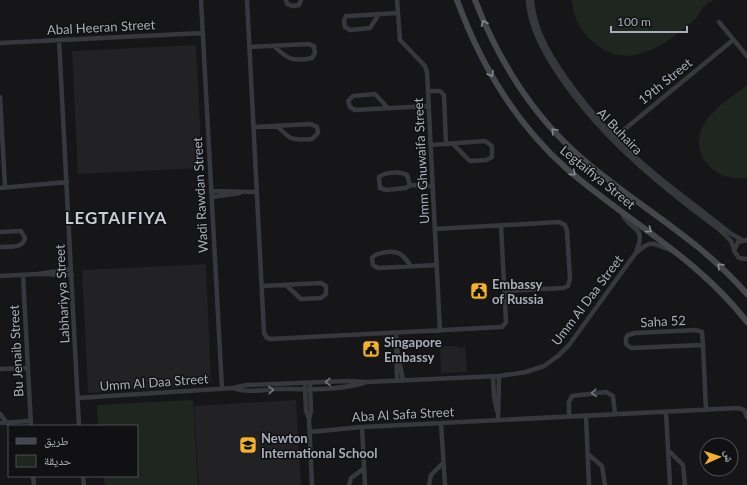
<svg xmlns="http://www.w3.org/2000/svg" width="747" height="485" viewBox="0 0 747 485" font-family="Lato,'Noto Naskh Arabic',sans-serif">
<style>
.built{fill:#222225}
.green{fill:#1e261f}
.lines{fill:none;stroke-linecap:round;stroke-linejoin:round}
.street{stroke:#37383d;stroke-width:4.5}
.secondary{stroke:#45474d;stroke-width:6}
.oneway{stroke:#858993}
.oneway2{stroke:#757881}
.labels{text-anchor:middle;stroke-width:3;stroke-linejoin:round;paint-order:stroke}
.street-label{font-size:13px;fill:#a8adb8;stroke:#111113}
.poi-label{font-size:13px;font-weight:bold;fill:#a8adb8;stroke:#111113;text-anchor:start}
.district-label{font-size:17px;font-weight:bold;letter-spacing:1px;fill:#c9ccd4;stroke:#111113}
</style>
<rect width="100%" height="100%" fill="#161618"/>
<path class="built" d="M196,45L202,168L78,174L72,51Z
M206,264L211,382L182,387L88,393L82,270Z
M440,346H457L460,348L465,346L467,372L441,373Z
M296,400L301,485H199L194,406Z"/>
<path class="green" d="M572,0H714C710,2 704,5 702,9C699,13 697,18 693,21C665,45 628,73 593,42C581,31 572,17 572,0Z
M747,85V178C715,183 687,154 704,124C713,108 733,96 747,85Z
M193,400L198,485H105L103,476H137V426H98L97,405Z"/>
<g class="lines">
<path class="street" d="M201,0L222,389
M247,0L264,333L267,338L271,339L502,327L506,322L501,225
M286,0L287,4L293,6L299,5L301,0
M397,0L400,40L425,66L427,72L440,331
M528,0C529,26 543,51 557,72C600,137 658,184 720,230L731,241L734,249
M532,0C534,29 549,54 565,77C587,108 613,138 642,163C670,188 701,209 730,233L742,240
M379,14L370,28L350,30L345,27L344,21L346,16H349L398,13
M719,22L747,56
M59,40L79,426
M0,43L203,33
M250,47L308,44L314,46L315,53L312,58C293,62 287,59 274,46
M428,91H440L444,95L446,144
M0,97L5,186
M388,108L375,94L353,96L348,101L350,107L355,110L429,106
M254,127L311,124L317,127L318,133L312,139C291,140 292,141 277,126
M614,138L733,40
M431,145L485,141L492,146V157L486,160L470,161L453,144
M410,185L407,175C400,171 385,172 379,177L380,188L386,190L406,188L410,185L433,186
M0,188L67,182
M211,191L257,192
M212,197L240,193
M622,213C629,232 648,224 636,252
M435,229L559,222L565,225L567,231L570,279L568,286L563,288L505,291
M0,232L21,231L25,238C23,249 9,246 0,247
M747,240L738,242L734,251L739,258L747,259
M411,266C408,262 404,256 400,254C394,250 376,252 372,258L373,265L378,268L437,265
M40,274L72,275
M23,275L31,426
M0,276L38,274L71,269
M262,286L321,283L326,286V294L321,298L301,299L286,285
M396,333L397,381
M703,345L631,348L626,344V338L628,335L635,333L696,330L702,332L703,345L706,410
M397,348L403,381
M0,369L28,368
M493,376L494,397L497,411
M305,387L306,411L309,419L312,485
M233,388C246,393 262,390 275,389C304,389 336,391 364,383
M78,398L233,388L247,385L347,381L367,382L499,376L526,372L544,366L558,356L569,345L635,254C653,237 652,245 671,250
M666,412L670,485
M0,414L7,423
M586,416L589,485
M569,417V402L572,396L606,392L613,396L615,414
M309,419L311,411L310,385
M498,420L499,376
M0,423L30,421
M441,423L445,485
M362,427L365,485
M310,432L362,427L738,408L744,410L747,417
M668,450L683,465L685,485
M588,454L602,466L605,485
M33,476L34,485
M83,476L84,485
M349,485L351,478L363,469
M429,485L431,475L443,463"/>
<path class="secondary" d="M457,0C480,63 516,124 567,169C627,221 698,258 747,322
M475,0C499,62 534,118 585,161C640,208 698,238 747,294"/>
</g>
<defs><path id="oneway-chevron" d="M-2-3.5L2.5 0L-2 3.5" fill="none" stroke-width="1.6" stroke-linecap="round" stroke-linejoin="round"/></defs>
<g class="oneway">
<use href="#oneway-chevron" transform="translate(484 23) rotate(-113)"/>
<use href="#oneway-chevron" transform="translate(491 74) rotate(60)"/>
<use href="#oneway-chevron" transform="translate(554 131) rotate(-133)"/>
<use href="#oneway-chevron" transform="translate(573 173) rotate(40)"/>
<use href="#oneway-chevron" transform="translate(649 230) rotate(36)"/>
<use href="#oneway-chevron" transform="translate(720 266) rotate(-136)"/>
</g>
<g class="oneway2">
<use href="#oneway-chevron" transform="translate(328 382) rotate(177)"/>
<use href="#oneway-chevron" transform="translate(271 390) rotate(-2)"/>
<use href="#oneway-chevron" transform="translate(594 393) rotate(176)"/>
</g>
<defs>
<symbol id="civic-square" viewBox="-11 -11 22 22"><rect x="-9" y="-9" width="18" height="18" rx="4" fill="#f2b134" stroke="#111113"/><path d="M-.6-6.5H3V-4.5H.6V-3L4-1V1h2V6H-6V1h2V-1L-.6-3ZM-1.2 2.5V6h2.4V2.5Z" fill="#111"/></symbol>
<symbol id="school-square" viewBox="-11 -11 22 22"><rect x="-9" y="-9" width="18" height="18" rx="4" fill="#f2b134" stroke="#111113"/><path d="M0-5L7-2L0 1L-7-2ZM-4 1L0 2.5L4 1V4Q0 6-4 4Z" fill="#111"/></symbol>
</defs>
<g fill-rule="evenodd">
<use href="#civic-square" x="469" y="281" width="20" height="20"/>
<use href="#civic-square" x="361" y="339" width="20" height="20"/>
<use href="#school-square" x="238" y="435" width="20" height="20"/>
</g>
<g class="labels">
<g class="street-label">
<text transform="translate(101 27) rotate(-3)" y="5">Abal Heeran Street</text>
<text transform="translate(665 81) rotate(-39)" y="5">19th Street</text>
<text transform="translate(620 131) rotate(46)" y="5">Al Buhaira</text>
<text transform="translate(421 161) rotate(-93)" y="5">Umm Ghuwaifa Street</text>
<text transform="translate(598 177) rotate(39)" y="5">Legtaifiya Street</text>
<text transform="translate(200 195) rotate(-93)" y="5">Wadi Rawdan Street</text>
<text transform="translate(62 294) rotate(-93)" y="5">Labhariyya Street</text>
<text transform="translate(587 300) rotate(-53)" y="5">Umm Al Daa Street</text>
<text transform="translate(663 321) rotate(-3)" y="5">Saha 52</text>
<text transform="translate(16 351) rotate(-93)" y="5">Bu Jenaib Street</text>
<text transform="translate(154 382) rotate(-4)" y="5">Umm Al Daa Street</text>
<text transform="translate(403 414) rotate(-3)" y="5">Aba Al Safa Street</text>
</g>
<g class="poi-label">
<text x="492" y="289">Embassy<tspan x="492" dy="15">of Russia</tspan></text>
<text x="384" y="347">Singapore<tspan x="384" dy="15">Embassy</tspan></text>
<text x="261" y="443">Newton<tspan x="261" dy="15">International School</tspan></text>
</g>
<g class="district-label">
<text x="116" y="224">LEGTAIFIYA</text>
</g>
</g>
<rect x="8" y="425" width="130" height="52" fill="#111113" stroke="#4d4f55"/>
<rect x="16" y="438" width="20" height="6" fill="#45474d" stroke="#4d4f55"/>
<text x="44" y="445" font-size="12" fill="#a8adb8">طريق</text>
<rect x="16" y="455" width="20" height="12" fill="#1e261f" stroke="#4d4f55"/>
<text x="44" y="465" font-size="12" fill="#a8adb8">حديقة</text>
<g transform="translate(719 457) rotate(87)"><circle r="19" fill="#111113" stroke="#4d4f55"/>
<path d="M0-3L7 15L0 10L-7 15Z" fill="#f2b134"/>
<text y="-6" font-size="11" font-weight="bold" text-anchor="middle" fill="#a8adb8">ش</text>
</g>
<path d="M611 26v6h76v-6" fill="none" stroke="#a8adb8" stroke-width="2"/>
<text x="617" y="26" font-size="12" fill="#a8adb8" stroke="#111113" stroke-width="3" paint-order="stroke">100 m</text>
</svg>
